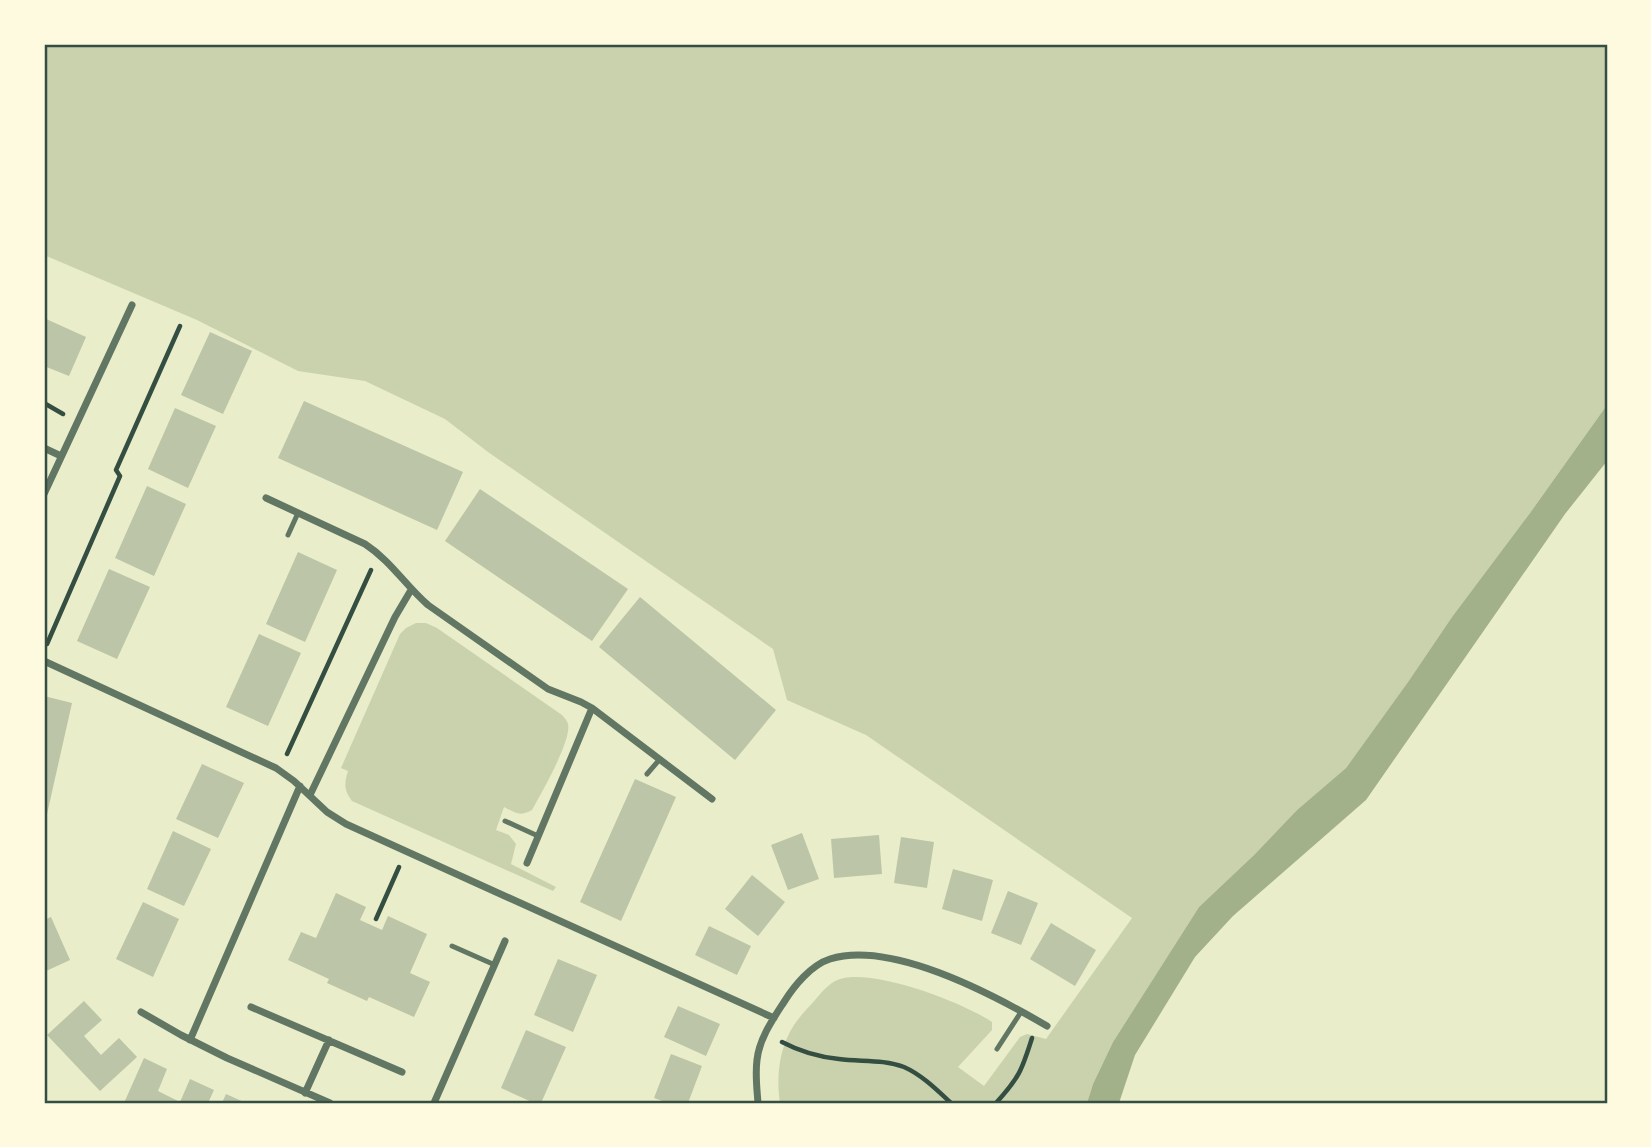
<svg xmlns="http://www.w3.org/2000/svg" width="1651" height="1147" viewBox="0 0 1651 1147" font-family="Arial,sans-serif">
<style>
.green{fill:#cad2ad}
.water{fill:#a3b18a}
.building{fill:#bcc5a7}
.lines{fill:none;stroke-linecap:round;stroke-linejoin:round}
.path{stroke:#344e41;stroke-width:4.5}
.service{stroke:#617663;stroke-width:5}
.minor{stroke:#617663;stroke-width:7}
.neatline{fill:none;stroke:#344e41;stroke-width:2.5}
</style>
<rect width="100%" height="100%" fill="#e9edc9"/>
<path class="green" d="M44,44H1607V405L1530,513L1452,617L1408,682L1346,768L1297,810L1254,855L1199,907L1113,1042L1093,1084L1087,1103H780C776,1077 779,1048 794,1025C800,1016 808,1008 815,1000C823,991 831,980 844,978C880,971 962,1002 992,1022V1030L958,1067L984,1086L1020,1037L1027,1034L1046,1039L1132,918L866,735L787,700L773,649L488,452L445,419L365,381L298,371L197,320L44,255Z
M416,623H426L437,628L562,715C564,717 568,722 568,724C572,740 541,794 532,810C519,817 516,813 504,807L496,830L509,835L516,844L511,864L556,887L553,891L352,801C344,790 344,784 348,771L341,768L400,634L406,628Z"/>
<path class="water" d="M1607,405V461L1565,514L1366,800L1233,916L1195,957L1135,1055L1119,1103H1087L1093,1084L1113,1042L1199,907L1254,855L1297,810L1346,768L1408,682L1452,617L1530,513Z"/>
<path class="building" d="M44,318L86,337L69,376L44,366Z
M210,332L252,351L223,414L181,395Z
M304,401L463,472L437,530L278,458Z
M175,408L216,426L188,488L148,469Z
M147,486L186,504L154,576L115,558Z
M480,489L628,589L592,641L445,541Z
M298,552L337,570L305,642L266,624Z
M109,569L150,587L117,659L77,641Z
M640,597L776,710L735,760L599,647Z
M259,634L301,653L268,726L226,707Z
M44,696L72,703L45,823L44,822Z
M202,764L244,783L218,838L176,819Z
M635,779L676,797L621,921L580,902Z
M173,831L211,849L184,906L147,889Z
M802,833L819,879L788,890L771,845Z
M879,835L882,874L834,878L831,839Z
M901,837L934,842L927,888L894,883Z
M953,869L993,880L982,921L942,909Z
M752,875L785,902L758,936L725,909Z
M1008,891L1038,903L1021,945L991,933Z
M336,893L366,907L360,920L382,930L388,916L427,934L410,973L430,982L414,1017L369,997L367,1001L327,983L329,979L288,960L301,932L316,938Z
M143,902L179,919L153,977L116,959Z
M51,917L70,960L44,972V920Z
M1051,923L1096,950L1075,986L1030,959Z
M709,926L751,946L737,975L695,955Z
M558,959L597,975L573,1032L534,1015Z
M84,1001L102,1020L84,1036L101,1055L119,1038L137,1057L100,1091L47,1035Z
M678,1006L720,1024L706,1056L664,1037Z
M526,1030L566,1047L541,1103H534L501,1088Z
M671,1054L702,1066L688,1103H668L654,1098Z
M144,1058L167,1069L158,1091L180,1102L190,1079L214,1090L208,1103H124Z
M226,1094L246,1103H222Z"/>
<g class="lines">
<path class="path" d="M44,403L63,414
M47,644L120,476L116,470L180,326
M287,754L371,570
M376,919L399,867
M782,1042C799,1051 819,1057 839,1059C860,1062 883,1059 904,1067C922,1075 937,1090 951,1103
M996,1103C1019,1078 1022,1070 1032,1038"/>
<path class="service" d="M288,535L298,513
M647,774L660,759
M505,821L538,836
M452,946L495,965
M997,1049L1021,1012"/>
<path class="minor" d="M44,448L61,456
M44,494L132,305
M266,498L365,544C391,561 405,585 428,605L548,689L581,702L592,708L712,799
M44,661L276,768L294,781L327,812L346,824L774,1018
M310,795L395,617L411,590
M527,863L592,708
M251,1007L402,1072
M141,1012L181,1035L227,1058L330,1103
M190,1040L300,786
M305,1093L329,1040
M434,1103L505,941
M758,1103C757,1089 755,1074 757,1060C759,1039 773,1019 784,1002C794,986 811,965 830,959C892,940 994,995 1047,1026"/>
</g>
<rect width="1651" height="1147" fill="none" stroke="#fefae0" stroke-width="91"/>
<rect x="46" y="46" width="1560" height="1056" class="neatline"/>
</svg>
